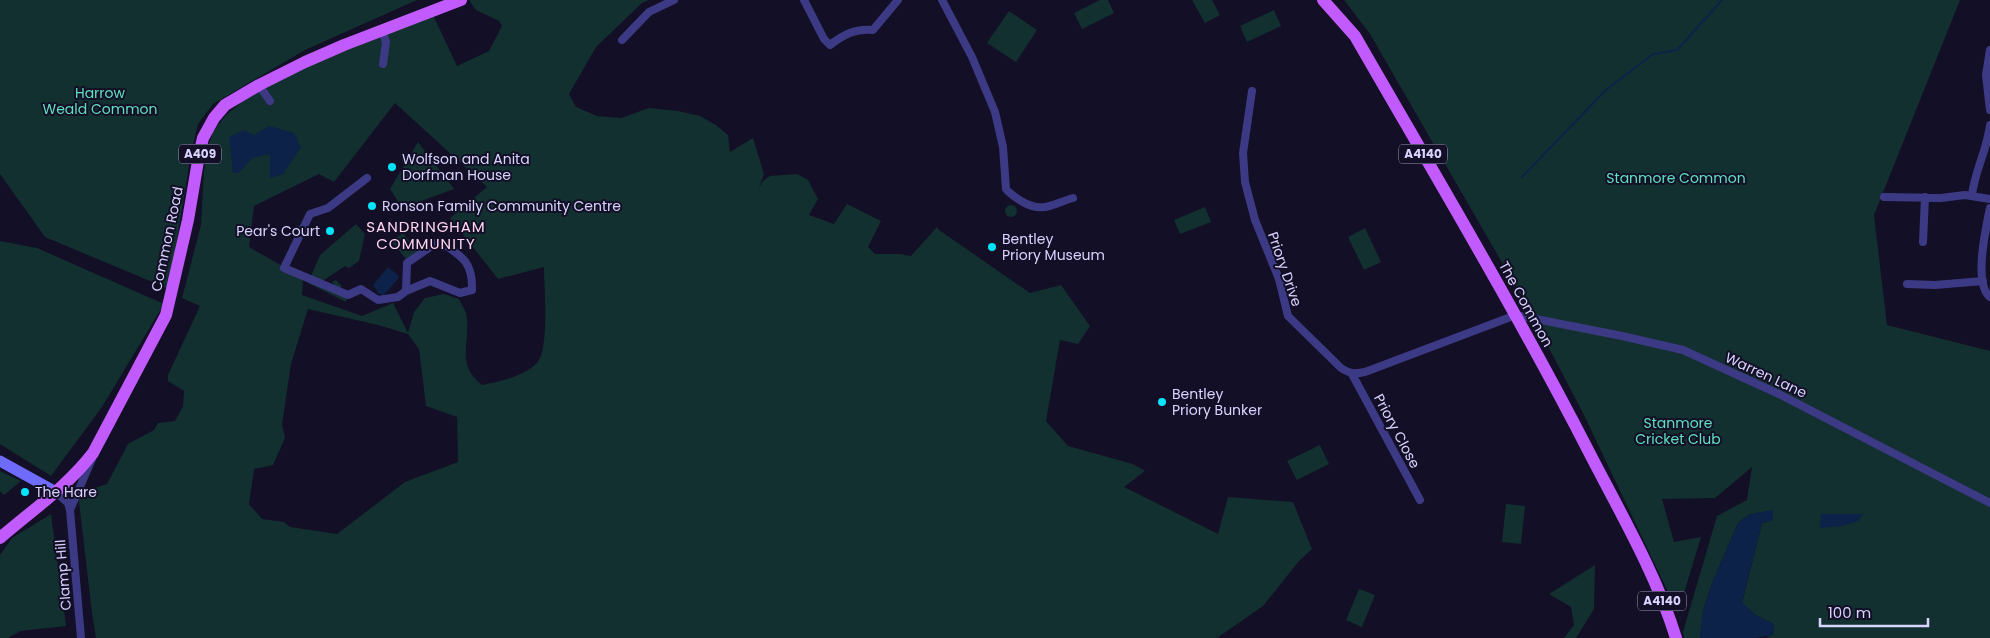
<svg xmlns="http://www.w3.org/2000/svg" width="1990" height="638" viewBox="0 0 1990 638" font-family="Poppins,sans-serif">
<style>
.green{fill:#12302f;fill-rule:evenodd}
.water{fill:#0c2248}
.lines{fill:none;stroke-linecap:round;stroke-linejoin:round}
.stream{stroke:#0c2248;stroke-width:2}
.street{stroke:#3d3a85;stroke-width:8}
.secondary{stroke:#6f6bff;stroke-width:11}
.primary{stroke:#c25bff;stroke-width:12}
.poi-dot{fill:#00e5ff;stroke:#130f26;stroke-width:2}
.labels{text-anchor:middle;stroke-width:4;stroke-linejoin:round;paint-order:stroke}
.shield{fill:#130f26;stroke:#9e99be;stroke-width:1}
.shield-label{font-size:12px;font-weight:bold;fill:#d9d4ff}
.park-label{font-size:14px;fill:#5fe0c0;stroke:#130f26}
.poi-label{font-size:14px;fill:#d9d4ff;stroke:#130f26;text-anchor:start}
.street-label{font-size:14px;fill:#d9d4ff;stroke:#130f26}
.neighbourhood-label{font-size:15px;letter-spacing:1px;fill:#ffd6f0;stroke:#130f26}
</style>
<rect width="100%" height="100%" fill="#130f26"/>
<path class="green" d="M0,0H417L305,50L213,104L198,124L191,153L169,289L45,237L0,174Z
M469,0H649L642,3L596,47L569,94L576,107L597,116L621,118L649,108L678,111L700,116L716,125L728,135L730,152L753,138L764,174L759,188L763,181L770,176L797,174L808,180L818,199L809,215L834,224L847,204L881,221L868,247L875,254H900L911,256L937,227L939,230L1030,293L1061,285L1090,326L1078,344L1060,340L1046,421L1068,446L1133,464L1145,471L1124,487L1218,534L1228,497L1293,502L1312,549L1299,561L1263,606L1217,638H96L92,613L78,493L107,484L128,444L154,430L158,423L175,421L183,406L184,391L168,381V375L200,306L182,298L201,225L204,171L208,147L213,132L225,116L242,102L298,68L433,15L457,66L489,51L502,26L499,21L476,10ZM395,103L487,187L450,218L498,279L544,267C544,287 550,352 536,364C521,377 502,381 482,385C454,363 472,342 466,313C465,309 461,304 459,299L444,294L425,298L414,312L408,333L393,303L362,316L302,295L303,278L249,247L254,206L319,174L334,182ZM308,309L378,325L408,334L419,349L426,406L457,417L458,462L405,482L337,534L290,527L284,522L262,519L249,504L254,469L273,465L285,438L282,424L291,364Z
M1100,0H1108L1114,13L1082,29L1074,13Z
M1192,0H1212L1220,15L1205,23Z
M1344,0H1960L1874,215L1887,325L1990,351V638H1766L1773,634L1774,624L1754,614L1742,603L1762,523L1773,520V510L1749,515L1738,523L1711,586L1703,611L1700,638H1684L1683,632L1717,516L1747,500L1752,467L1715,498L1662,499L1674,542L1701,537L1678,613L1584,415L1526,304L1370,34Z
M1274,10L1281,26L1247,42L1240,26Z
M1009,11L1037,30L1016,62L987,43Z
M418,142L454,189L402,208L390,189Z
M1005 211a6 6 0 1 1 12 0a6 6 0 1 1-12 0Z
M1205,207L1211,222L1180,234L1174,220Z
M356,224L365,234L359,261L349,268L345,266L321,282L337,289L332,282L336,280L342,286L338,290L348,295L346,302L308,283L320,255Z
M1365,228L1381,262L1364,270L1348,237Z
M403,233L418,251L407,260L391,241Z
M0,241L37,248L164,304L102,407L51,476L0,444Z
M1320,445L1329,464L1297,480L1287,461Z
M0,471L21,481L4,495L0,491Z
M1506,504L1525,506L1521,544L1502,542Z
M51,514L66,626L20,631L8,638H0V555L12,538Z
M1595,565L1594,609L1576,638H1564L1574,625L1571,607L1549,594Z
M1359,589L1375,595L1362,627L1346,620Z"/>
<path class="water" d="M269,126L294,133L301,147L283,174L270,178V154L252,158L240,172L233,173L229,137L244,130L254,135Z
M388,267L399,276L398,279L384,295L378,293L373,285Z
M1773,510V520L1762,523L1742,602L1754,614L1774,624L1773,635L1755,638H1700L1703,611L1711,586L1738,523L1749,515Z
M1821,514H1863L1858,521L1843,526L1820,528Z"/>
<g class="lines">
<path class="stream" d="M1522,177L1606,90L1653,54L1677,50L1722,0"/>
<path class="street" d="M804,0L824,39L830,45C843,35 855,28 873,30L898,0
M942,0L972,57L995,112L1003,147L1006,189C1010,194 1015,197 1021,201C1043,214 1052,204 1073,198
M382,30L386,42L383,64
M622,40L649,12L674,0
M1990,50L1986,75L1990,110
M259,85L270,101
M1252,91L1243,153L1245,182L1255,220L1279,279L1288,316L1341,368C1350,374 1355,374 1365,372L1516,315L1622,336L1683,350L1779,394L1990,503
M367,178L328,208L310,214L284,268L348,295L361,289L378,300L398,297L406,291L430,281L460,293L472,290C473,261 461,256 439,241L407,263L406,291
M1972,196C1974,172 1987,151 1990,125
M1884,197L1941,198L1965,195L1990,199
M1990,208C1986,227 1973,284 1990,297
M1923,242L1925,197
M1907,284L1935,285L1983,281
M1352,374L1420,500
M56,492L68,503L70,510L81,638
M70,510L92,459"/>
<path class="secondary" d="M0,461L56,492"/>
<path class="primary" d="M1323,0L1355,36C1435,175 1517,312 1590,454C1620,512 1657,576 1676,638
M0,538C32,510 67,487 93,453L166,315L188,220L199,155L203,138L214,118L225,105L259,85L305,62L344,45L461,0"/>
</g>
<g class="poi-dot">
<circle cx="392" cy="167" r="5"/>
<circle cx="372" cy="206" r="5"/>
<circle cx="330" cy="231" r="5"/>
<circle cx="992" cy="247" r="5"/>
<circle cx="1162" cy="402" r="5"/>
<circle cx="25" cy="492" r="5"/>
</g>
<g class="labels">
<g class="shield">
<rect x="179" y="144.5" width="42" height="19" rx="4"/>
<rect x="1399" y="144.5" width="48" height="19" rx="4"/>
<rect x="1638" y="591.5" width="48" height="19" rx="4"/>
</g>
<g class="shield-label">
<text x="200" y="158">A409</text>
<text x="1423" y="158">A4140</text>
<text x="1662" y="605">A4140</text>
</g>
<g class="park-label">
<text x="100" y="98">Harrow<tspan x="100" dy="16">Weald Common</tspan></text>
<text x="1676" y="183">Stanmore Common</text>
<text x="1678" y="428">Stanmore<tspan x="1678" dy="16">Cricket Club</tspan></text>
</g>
<g class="poi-label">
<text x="402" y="164">Wolfson and Anita<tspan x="402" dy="16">Dorfman House</tspan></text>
<text x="382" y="211">Ronson Family Community Centre</text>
<text x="320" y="236" text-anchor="end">Pear's Court</text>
<text x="1002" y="244">Bentley<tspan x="1002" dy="16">Priory Museum</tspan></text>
<text x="1172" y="399">Bentley<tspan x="1172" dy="16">Priory Bunker</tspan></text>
<text x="35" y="497">The Hare</text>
</g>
<g class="street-label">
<text transform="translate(167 239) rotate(-78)" y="5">Common Road</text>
<text transform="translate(1285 269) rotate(71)" y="5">Priory Drive</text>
<text transform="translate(1526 304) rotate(61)" y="5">The Common</text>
<text transform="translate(1766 375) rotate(25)" y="5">Warren Lane</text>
<text transform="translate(1397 431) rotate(62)" y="5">Priory Close</text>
<text transform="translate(63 575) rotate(-95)" y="5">Clamp Hill</text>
</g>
<g class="neighbourhood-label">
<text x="426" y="232">SANDRINGHAM<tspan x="426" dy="17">COMMUNITY</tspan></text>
</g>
</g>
<path d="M1820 618v8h108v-8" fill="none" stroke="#d9d4ff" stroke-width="2.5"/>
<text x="1828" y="618" font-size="15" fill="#d9d4ff" stroke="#130f26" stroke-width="4" paint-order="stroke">100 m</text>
</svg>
